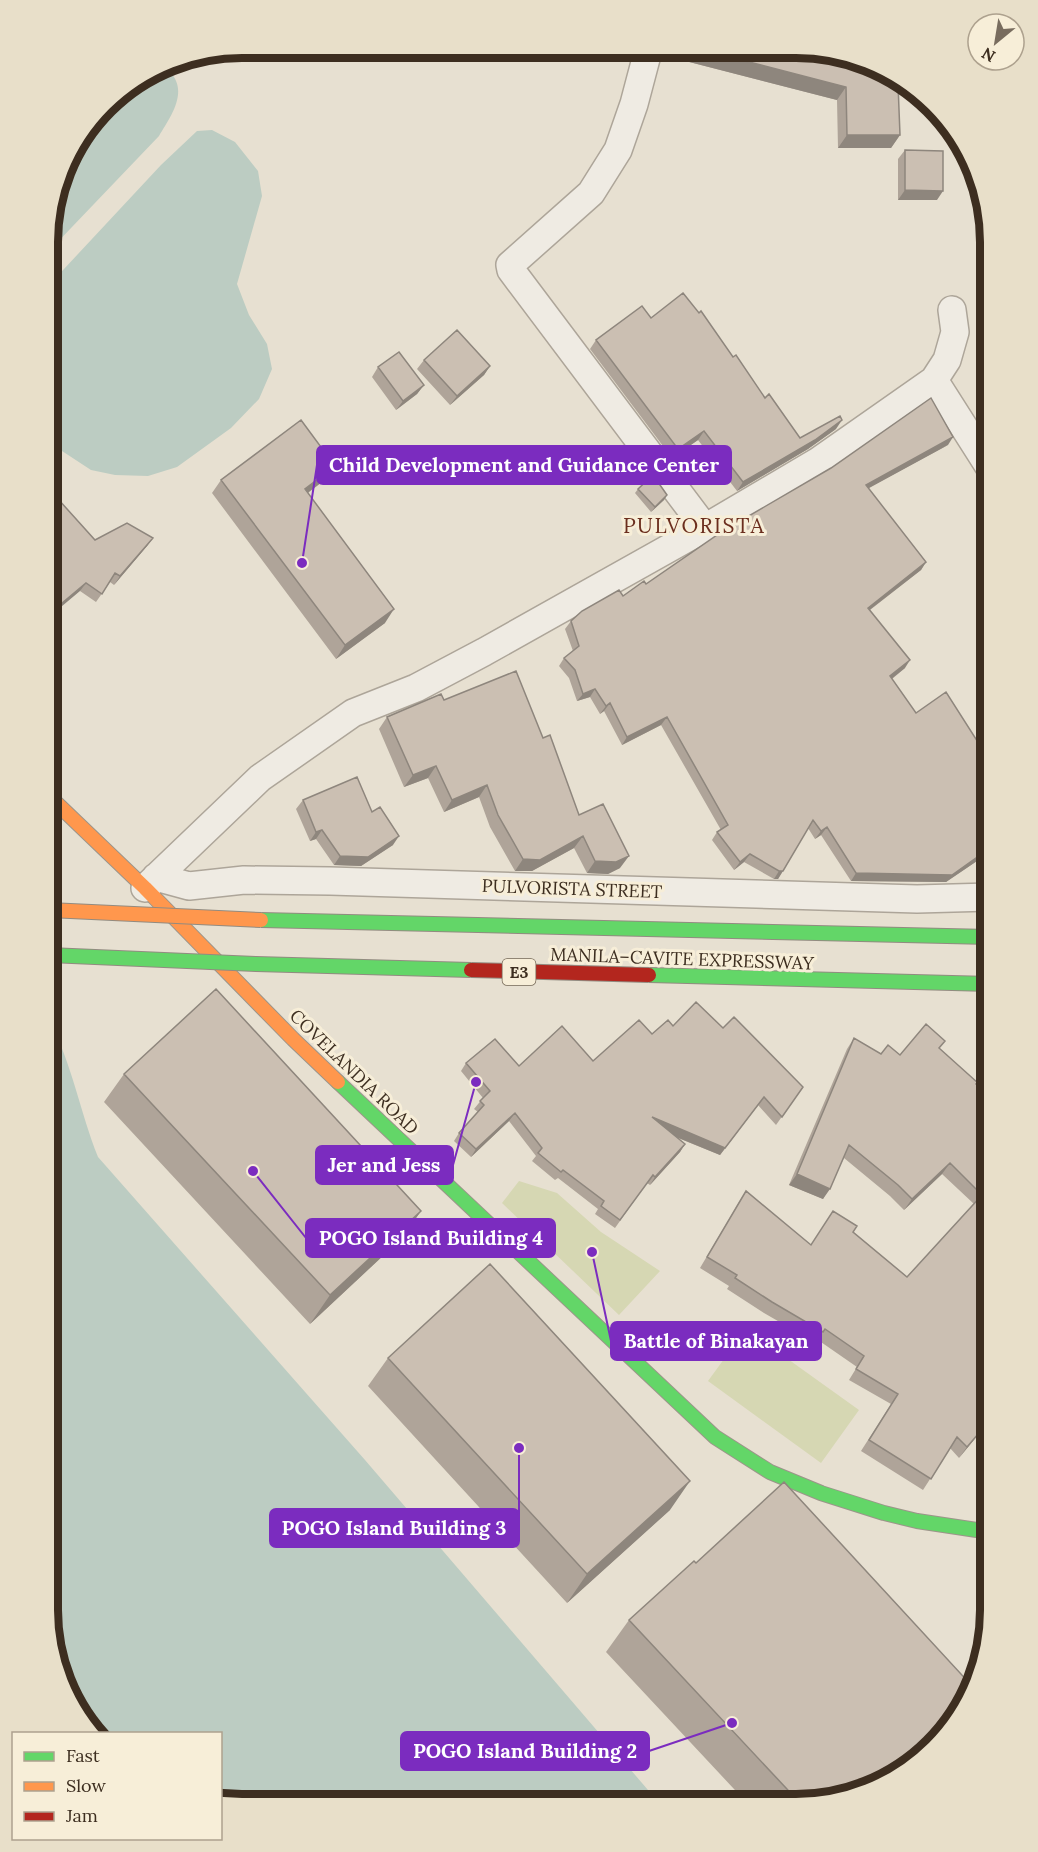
<svg xmlns="http://www.w3.org/2000/svg" width="1038" height="1852" viewBox="0 0 1038 1852" font-family="Lora,serif">
<style>
.park{fill:#d6d7b3}
.water{fill:#bcccc2}
.lines{fill:none;stroke-linecap:round;stroke-linejoin:round}
.street-casing{stroke:#ada599;stroke-width:30}
.fast-casing{stroke:#9c958a;stroke-width:16}
.slow-casing{stroke:#9c958a;stroke-width:16}
.street{stroke:#efebe3;stroke-width:27}
.fast{stroke:#63d668;stroke-width:14}
.slow{stroke:#ff974d;stroke-width:14}
.fast-bridge-casing{stroke:#928b80;stroke-width:16;stroke-linecap:butt}
.slow-bridge-casing{stroke:#928b80;stroke-width:16;stroke-linecap:butt}
.jam-bridge-casing{stroke:#928b80;stroke-width:16;stroke-linecap:butt}
.fast-bridge{stroke:#63d668;stroke-width:14}
.slow-bridge{stroke:#ff974d;stroke-width:14}
.jam-bridge{stroke:#b3261e;stroke-width:14}
.wall{fill:#afa499}
.shaded-wall{fill:#8e867d}
.building{fill:#cbbfb2;stroke:#8e867d;stroke-width:1.5}
.labels{text-anchor:middle;stroke-width:6;stroke-linejoin:round;paint-order:stroke}
.shield{fill:#f7eed8;stroke:#756857;stroke-width:1.5}
.shield-label{font-size:16px;font-weight:bold;fill:#3d2e20}
.street-label{font-size:18px;fill:#3d2e20;stroke:#f7eed8}
.quarter-label{font-size:21px;letter-spacing:1.5px;fill:#6b2e1e;stroke:#f7eed8}
.rim{fill:none;stroke:#3d2e20;stroke-width:8}
.leader{fill:none;stroke:#7b2cbf;stroke-width:2}
.callout-dot{fill:#7b2cbf;stroke:#f7eed8;stroke-width:2}
.callout{fill:#7b2cbf;stroke:#7b2cbf;stroke-width:2}
.callout-label{font-size:20px;text-anchor:middle;font-weight:bold;fill:#fff}
</style>
<rect width="100%" height="100%" fill="#e7e0d1"/>
<path class="park" d="M519,1181L557,1193L601,1232L660,1271L619,1315L502,1203Z
M746,1329L859,1410L821,1463L708,1381Z"/>
<path class="water" d="M164,66C168,70 174,75 176,81C184,99 168,121 159,136L50,250V218L68,156L114,97Z
M212,130L235,142L258,171L262,196L237,284L249,315L267,344L272,369L259,399L231,428L177,467L148,476L115,475L91,470L62,451L49,437L50,284L161,165L197,131Z
M49,1020C72,1063 80,1112 98,1157L365,1460L660,1804L221,1802L220,1734L100,1733L58,1672L48,1609Z"/>
<g class="lines">
<defs>
<path id="street" d="M934,380L990,468
M705,528L817,462L934,380L947,360L955,332L952,310
M156,877L189,886L244,880L330,881L917,899L990,897
M145,888L260,778L353,713L416,688L484,652L705,528L511,270L510,265L591,193L618,150L634,104L648,51"/>
<path id="fast" d="M338,1082L715,1437L770,1472L821,1493L884,1513L917,1521L990,1532"/>
<path id="slow" d="M49,796L145,888L293,1039L338,1082"/>
</defs>
<use href="#street" class="street-casing"/>
<use href="#fast" class="fast-casing"/>
<use href="#slow" class="slow-casing"/>
<use href="#street" class="street"/>
<use href="#fast" class="fast"/>
<use href="#slow" class="slow"/>
<defs>
<path id="fast-bridge" d="M261,920L990,937
M49,955L256,964L471,970
M649,975L990,984"/>
<path id="slow-bridge" d="M49,910L261,920"/>
<path id="jam-bridge" d="M471,970L649,975"/>
</defs>
<use href="#fast-bridge" class="fast-bridge-casing"/>
<use href="#slow-bridge" class="slow-bridge-casing"/>
<use href="#jam-bridge" class="jam-bridge-casing"/>
<use href="#fast-bridge" class="fast-bridge"/>
<use href="#slow-bridge" class="slow-bridge"/>
<use href="#jam-bridge" class="jam-bridge"/>
</g>
<path class="wall" d="M667,51L833,52L900,135L891,148H838L837,100L666,56Z
M220,52L207,60L204,56Z
M905,150L937,200H898V159Z
M651,318L733,357L765,398L800,438L836,429L808,449L737,491L698,440L672,458L590,349L596,340Z
M424,360L490,366L484,375L450,405L417,369Z
M378,367L424,385L417,394L396,410L372,377Z
M990,413V436L981,424L987,415Z
M948,445L868,488L926,562L921,570L870,610L905,668L892,679L916,713L990,761V877L977,861L946,882L851,881L821,835L815,839L808,828L778,879H774L744,862L734,870L712,840L717,832L721,830L661,725L622,745L604,711L600,714L590,697L577,701L569,678L559,666L564,658L573,651L565,629L571,621L623,596Z
M335,466L326,479L308,493L385,623L336,659L212,493L221,480Z
M638,489L667,495L664,500L651,512L635,493Z
M990,508V539L988,540L976,518L980,514Z
M153,538L147,546L114,585L110,582L96,602L80,591L95,540Z
M990,590V607L983,600Z
M444,700L543,738L579,815L620,868L608,874L587,873L574,848L532,871H515L490,827L479,797L444,812L428,778L404,787L379,729L387,717Z
M303,800L372,812L393,845L361,866L334,865L316,839L310,841L296,809Z
M673,1026L723,1028L803,1087L776,1125L758,1105L720,1155L678,1138L685,1144L680,1152L650,1185L647,1183L615,1228L595,1214L598,1209L558,1178L555,1180L532,1161L536,1156L509,1121L471,1157L454,1141L459,1133L478,1112L474,1109L483,1098L461,1071L466,1063L519,1066L593,1061Z
M854,1038L881,1054L900,1055L940,1049L977,1085L990,1100V1414L987,1417L990,1420L982,1430L959,1458L950,1448L923,1490L861,1451L891,1404L849,1380L857,1367L818,1340L816,1343L764,1313L727,1289L729,1286L700,1268L739,1202L746,1191L810,1245L853,1232L907,1277L974,1204L942,1174L904,1210L890,1196L844,1158L823,1199L789,1185L847,1049Z
M124,1074L421,1211L401,1239L310,1324L104,1102Z
M388,1358L670,1510L567,1603L368,1386Z
M696,1563L858,1794L795,1804H748L606,1652L629,1620Z"/>
<path class="shaded-wall" d="M669,51H707L846,87L837,100L666,56Z
M220,52L207,60L211,54Z
M847,135H900L891,148H838Z
M905,190L943,191L937,200H898Z
M490,366L484,375L450,405L457,396Z
M424,385L417,394L396,410L403,401Z
M842,420L836,429L808,449L737,491L743,482Z
M704,431L698,440L672,458L678,449Z
M953,437L948,445L860,493L866,485Z
M335,466L326,479L295,502L305,489Z
M667,495L664,500L651,512L655,507Z
M153,538L147,546L114,585L120,576Z
M926,562L921,570L863,615L868,608Z
M86,583L80,591L49,617V614Z
M394,609L385,623L336,659L345,645Z
M910,660L905,668L885,684L890,676Z
M595,689L590,697L577,701L583,694Z
M610,703L604,711L600,714L606,706Z
M667,717L661,725L622,745L627,737Z
M436,766L428,778L404,787L413,775Z
M487,785L479,797L444,812L452,800Z
M827,827L821,835L815,839L821,831Z
M322,830L316,839L310,841L316,832Z
M399,836L393,845L361,866L334,865L340,856Z
M583,836L574,848L532,871H515L523,859Z
M983,853L977,861L946,882L851,881L856,873Z
M750,854L744,862L734,870L740,862Z
M629,856L620,868L608,874L587,873L595,861Z
M779,871H783L778,879H774Z
M758,1105L720,1155L647,1125L652,1117Z
M515,1113L509,1121L471,1157L476,1149Z
M685,1144L680,1152L650,1185L655,1177Z
M950,1163L942,1174L904,1210L912,1199Z
M797,1174L830,1189L823,1199L789,1185Z
M421,1211L401,1239L310,1324L330,1295Z
M990,1420L982,1430L959,1458L967,1447Z
M690,1481L670,1510L567,1603L587,1574Z
M963,1704L950,1728L928,1749L904,1771L878,1784Z"/>
<path class="building" d="M707,51L833,52L898,84L900,135H847L846,87Z
M905,150L943,151V191L905,190Z
M683,293L699,313L701,311L733,357L736,355L765,398L769,394L800,438L840,416L842,420L815,440L743,482L704,431L678,449L596,340L642,306L651,318Z
M457,330L490,366L457,396L424,360Z
M399,352L424,385L403,401L378,367Z
M931,398L953,437L866,485L926,562L868,608L910,660L890,676L916,713L946,692L990,761V862L983,853L952,875L856,873L827,827L821,831L813,820L783,871H779L750,854L740,862L717,832L728,825L667,717L627,737L610,703L606,706L595,689L583,694L575,670L564,658L579,646L571,621L582,611L619,590L623,596L644,581L646,584L723,531L831,468Z
M301,420L335,466L305,489L394,609L345,645L221,480Z
M653,475L667,495L655,507L638,489Z
M49,489L95,540L127,523L153,538L120,576L115,573L102,594L86,583L49,614Z
M990,508V532L980,514Z
M516,671L543,738L550,735L579,815L603,804L629,856L616,862L595,861L583,836L540,860L523,859L498,815L487,785L452,800L436,766L413,775L387,717L441,694L444,700Z
M357,777L372,812L380,807L399,836L368,857L340,856L322,830L316,832L303,800Z
M216,989L421,1211L330,1295L124,1074Z
M696,1002L723,1028L734,1017L803,1087L782,1117L764,1097L725,1148L652,1117L685,1144L655,1177L653,1175L620,1220L601,1206L604,1201L563,1170L561,1172L538,1153L542,1148L515,1113L476,1149L459,1133L484,1105L480,1101L490,1091L466,1063L495,1039L519,1066L562,1026L593,1061L639,1020L652,1034L668,1020L673,1026Z
M926,1024L945,1041L939,1048L978,1083L976,1084L990,1100V1413L987,1416L990,1420L967,1447L957,1437L931,1479L869,1440L898,1394L856,1369L864,1356L825,1329L823,1332L772,1302L735,1278L737,1275L707,1257L746,1191L811,1245L833,1211L857,1226L853,1232L907,1277L982,1195L950,1163L912,1199L898,1185L849,1145L830,1189L797,1174L854,1038L881,1054L888,1045L900,1055Z
M490,1264L690,1481L587,1574L388,1358Z
M784,1482L973,1687L963,1704L878,1784L858,1794L800,1803L629,1620L694,1561L696,1563Z"/>
<g class="labels">
<rect class="shield" x="502.5" y="959" width="33" height="26" rx="4.5"/>
<g class="shield-label">
<text x="519" y="978">E3</text>
</g>
<g class="street-label">
<text transform="translate(572 889) rotate(2)" y="6">PULVORISTA STREET</text>
<text transform="translate(682 959) rotate(2)" y="6">MANILA–CAVITE EXPRESSWAY</text>
<text transform="translate(354 1072) rotate(44)" y="6">COVELANDIA ROAD</text>
</g>
<g class="quarter-label">
<text x="694" y="533">PULVORISTA</text>
</g>
</g>
<path d="M0 0H1038V1852H0ZM242 58H796A184 184 0 0 1 980 242V1610A184 184 0 0 1 796 1794H242A184 184 0 0 1 58 1610V242A184 184 0 0 1 242 58Z" fill="#e8dfc9" fill-rule="evenodd"/>
<path class="rim" d="M242 58H796A184 184 0 0 1 980 242V1610A184 184 0 0 1 796 1794H242A184 184 0 0 1 58 1610V242A184 184 0 0 1 242 58Z"/>
<path class="leader" d="M302 563L317 465M476 1082L453 1165M253 1171L306 1238M592 1252L611 1341M519 1448L519 1528M732 1723L649 1751"/>
<g class="callout-dot">
<circle cx="302" cy="563" r="6"/>
<circle cx="476" cy="1082" r="6"/>
<circle cx="253" cy="1171" r="6"/>
<circle cx="592" cy="1252" r="6"/>
<circle cx="519" cy="1448" r="6"/>
<circle cx="732" cy="1723" r="6"/>
</g>
<g class="callout">
<rect x="317" y="446" width="414" height="38" rx="6"/>
<rect x="316" y="1146" width="137" height="38" rx="6"/>
<rect x="306" y="1219" width="249" height="38" rx="6"/>
<rect x="611" y="1322" width="210" height="38" rx="6"/>
<rect x="270" y="1509" width="249" height="38" rx="6"/>
<rect x="401" y="1732" width="248" height="38" rx="6"/>
</g>
<g class="callout-label">
<text x="524" y="472">Child Development and Guidance Center</text>
<text x="384" y="1172">Jer and Jess</text>
<text x="431" y="1245">POGO Island Building 4</text>
<text x="716" y="1348">Battle of Binakayan</text>
<text x="394" y="1535">POGO Island Building 3</text>
<text x="525" y="1758">POGO Island Building 2</text>
</g>
<rect x="12" y="1732" width="210" height="108" fill="#f7eed8" stroke="#ada18e" stroke-width="1.5"/>
<rect x="24" y="1752" width="30" height="9" fill="#63d668" stroke="#ada18e" stroke-width="1.5"/>
<text x="66" y="1762" font-size="18" fill="#3d2e20">Fast</text>
<rect x="24" y="1782" width="30" height="9" fill="#ff974d" stroke="#ada18e" stroke-width="1.5"/>
<text x="66" y="1792" font-size="18" fill="#3d2e20">Slow</text>
<rect x="24" y="1812" width="30" height="9" fill="#b3261e" stroke="#ada18e" stroke-width="1.5"/>
<text x="66" y="1822" font-size="18" fill="#3d2e20">Jam</text>
<g transform="translate(996 42) rotate(210)"><circle r="28" fill="#f7eed8" stroke="#ada18e" stroke-width="1.5"/>
<path d="M0-4.5L10 22L0 15L-10 22Z" fill="#786c5e"/>
<text y="-9" font-size="16" font-weight="bold" text-anchor="middle" fill="#3d2e20">N</text>
</g>
</svg>
